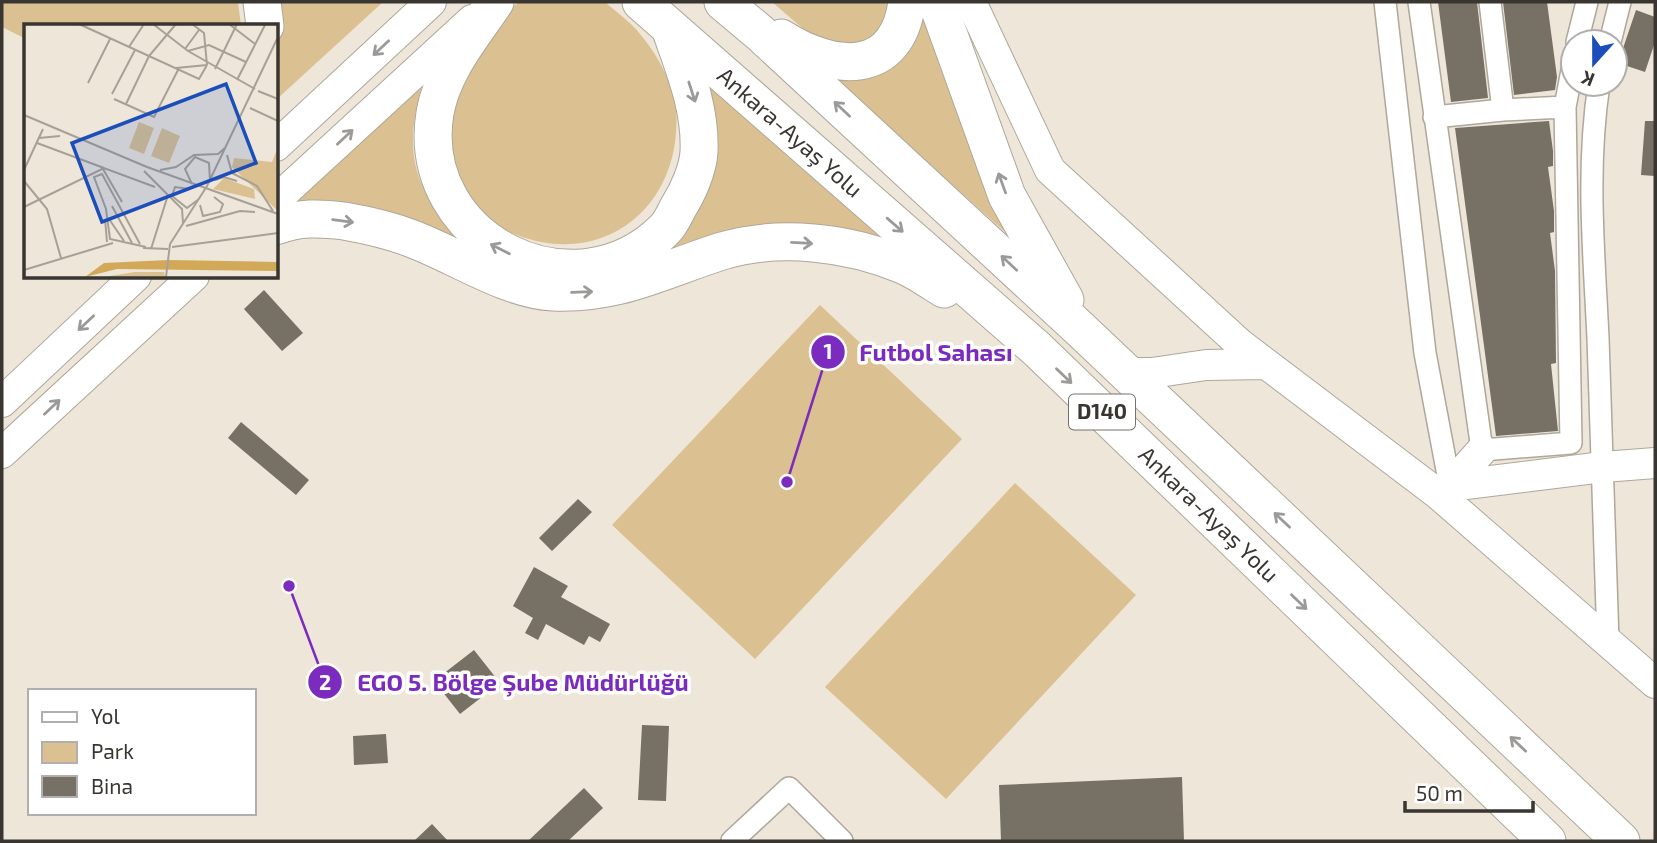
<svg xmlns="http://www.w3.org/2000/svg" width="1657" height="843" viewBox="0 0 1657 843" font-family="'Exo 2',sans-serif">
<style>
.green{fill:#dbc191}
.building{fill:#777165}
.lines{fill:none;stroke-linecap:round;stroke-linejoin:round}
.street-casing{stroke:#aea79a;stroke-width:24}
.secondary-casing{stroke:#aea79a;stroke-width:32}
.highway-casing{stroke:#aea79a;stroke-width:39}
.street{stroke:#fff;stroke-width:21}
.secondary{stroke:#fff;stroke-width:30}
.highway{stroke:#fff;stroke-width:37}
.oneway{stroke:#9c9a98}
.labels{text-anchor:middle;stroke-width:7;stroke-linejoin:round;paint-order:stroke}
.shield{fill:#fff;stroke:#74726f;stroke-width:2}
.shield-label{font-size:21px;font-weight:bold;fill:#393631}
.street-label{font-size:23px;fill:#393631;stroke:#fff}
.inset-road{fill:none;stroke:#a6a096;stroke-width:2}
.view{fill:#1b4ebb;fill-opacity:0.15;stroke:#1b4ebb;stroke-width:3.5}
.inset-edge{fill:none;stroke:#393631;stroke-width:3.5}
.leader{fill:none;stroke:#7b2cbf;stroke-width:2.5}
.callout-dot{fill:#7b2cbf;stroke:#fff;stroke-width:2.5}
.mark-label{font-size:21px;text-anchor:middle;font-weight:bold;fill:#fff}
.callout-label{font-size:24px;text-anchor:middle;font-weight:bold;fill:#7b2cbf;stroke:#fff;stroke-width:7;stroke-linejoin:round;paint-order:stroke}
</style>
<rect width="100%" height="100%" fill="#eee6d9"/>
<path class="green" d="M2,2H238L241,26H26V39L2,27Z
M272,2H383L277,99L276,26Z
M519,2H605C616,12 631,22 640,34C653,49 666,71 672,90C678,106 677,126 675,143C663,222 592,264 517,235C497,227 477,217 465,198C457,184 448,140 443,122L491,25Z
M772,2H893L881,32L868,41L830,46L808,33Z
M922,2L1013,239L829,74Z
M694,67L895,246L774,226L741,227L655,253L686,203Z
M426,72C411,119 402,169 439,210C457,229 486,246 507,262L357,206L323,200L281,206Z
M820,305L962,439L755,659L612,525Z
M1015,483L1136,595L946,799L825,687Z"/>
<path class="building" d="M1438,2H1477L1488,98L1451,102Z
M1503,2H1547L1557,77L1555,90L1514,95Z
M1636,10L1655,17V42L1645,72L1618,63Z
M1549,121L1553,151V166L1548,167L1554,211V232L1550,233L1555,271L1556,363L1551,364L1558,431L1496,436L1455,128Z
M1645,121H1655V176L1641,175Z
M264,290L303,333L282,351L244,309Z
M241,422L309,480L296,495L228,438Z
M578,499L592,512L552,551L539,538Z
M534,567L568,586L561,597L610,624L600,642L589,636L584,645L546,624L538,640L525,633L533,618L513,606Z
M474,650L500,683L460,714L434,681Z
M642,725L669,726L666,801L638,800Z
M386,734L388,763L354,765L353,736Z
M1182,777L1184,841H1001L999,785Z
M584,788L603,808L568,841H528Z
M432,824L448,841H414Z"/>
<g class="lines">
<defs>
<path id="street" d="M1385,2L1425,353L1450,486
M1419,2L1482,450L1571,443L1565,107L1573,65
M1490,2L1503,110
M1577,42L1587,2
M1610,42L1620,2
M1599,84C1586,169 1594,253 1598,338C1602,439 1605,540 1608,641
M1434,117L1503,110L1565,107
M732,841L789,788L842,841"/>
<path id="secondary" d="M971,2L1050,170L1240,344L1438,494L1450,486L1603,467L1655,463
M276,146L431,2
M276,200L472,20
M1127,373H1152L1206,365L1266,364
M2,402L136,276
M2,453L194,276
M1450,486L1482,450
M1438,494L1655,683"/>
<g id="highway">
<path d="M262,2L265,26"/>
<path d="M495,2C472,36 442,71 435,113C414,241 575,320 665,229C671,223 675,213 679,206C688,192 698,169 699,152C701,108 684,68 670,28"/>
<path id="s1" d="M641,2L1037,349L1547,841"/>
<path d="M723,2L760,33L1080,329L1621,841"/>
<path d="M937,2L1007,196L1065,300"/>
<path d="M781,38C833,71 897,78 907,2"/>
<path d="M276,226C298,217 321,218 344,221C367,225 389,230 410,238C454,254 507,290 553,292C619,295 662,270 722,251C779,234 848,242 903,265C917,271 931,281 944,289"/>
</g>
</defs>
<use href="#street" class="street-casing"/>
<use href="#secondary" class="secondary-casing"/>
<use href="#highway" class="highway-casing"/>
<use href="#street" class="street"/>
<use href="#secondary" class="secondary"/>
<use href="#highway" class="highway"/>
</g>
<defs><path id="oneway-shaft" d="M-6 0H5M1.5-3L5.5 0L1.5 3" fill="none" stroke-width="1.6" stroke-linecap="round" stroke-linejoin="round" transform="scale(1.75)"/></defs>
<g class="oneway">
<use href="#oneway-shaft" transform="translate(381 48) rotate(137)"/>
<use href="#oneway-shaft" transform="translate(692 92) rotate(72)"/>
<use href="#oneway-shaft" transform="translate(842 109) rotate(-137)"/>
<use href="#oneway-shaft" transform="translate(345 137) rotate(-43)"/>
<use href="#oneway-shaft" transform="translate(1002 183) rotate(-110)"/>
<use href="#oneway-shaft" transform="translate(343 221) rotate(8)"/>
<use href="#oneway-shaft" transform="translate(895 225) rotate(41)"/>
<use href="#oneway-shaft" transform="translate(802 243) rotate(3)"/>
<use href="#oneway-shaft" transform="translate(500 249) rotate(-153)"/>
<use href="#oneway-shaft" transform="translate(1009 263) rotate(-137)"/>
<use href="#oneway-shaft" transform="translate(582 292) rotate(-2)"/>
<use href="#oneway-shaft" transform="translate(86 323) rotate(137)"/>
<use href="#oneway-shaft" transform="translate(1064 376) rotate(44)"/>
<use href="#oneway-shaft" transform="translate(52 407) rotate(-43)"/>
<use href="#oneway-shaft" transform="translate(1282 520) rotate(-137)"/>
<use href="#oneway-shaft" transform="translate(1299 602) rotate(44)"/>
<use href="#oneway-shaft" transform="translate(1518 744) rotate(-137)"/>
</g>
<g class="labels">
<rect class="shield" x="1069" y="394.5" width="66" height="35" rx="5"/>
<g class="shield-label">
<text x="1102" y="419">D140</text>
</g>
<g class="street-label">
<text dy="8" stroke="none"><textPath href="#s1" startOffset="198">Ankara-Ayaş Yolu</textPath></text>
<text dy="8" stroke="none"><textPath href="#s1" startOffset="765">Ankara-Ayaş Yolu</textPath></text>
</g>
</g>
<g transform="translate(24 24)">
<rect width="254" height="254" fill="#eee6d9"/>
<path d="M115,98L130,104L120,130L105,124ZM138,104L156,112L145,139L127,132ZM254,123V187L208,143L210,134L248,138ZM200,154L230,165L231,175L189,165ZM111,248H140L141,253H79Z" fill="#dbc191"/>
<path d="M144,236L254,238V247L93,245L61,253L80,239Z" fill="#d2a959"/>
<path class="inset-road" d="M55,0L175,55L183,41M129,0L164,27L185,21L222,38M168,0L180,9L183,41M205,0L231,20M105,23L120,0M161,25L175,6M164,27L231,65M152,44L183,41M191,45L213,0M213,56L241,1M64,59L86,15M234,67L254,75M88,70L111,26M90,75L130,93L154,46M102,80L125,32L152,0M226,84L254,97M0,91L123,143L254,190M15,114L36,112M13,119L80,144M203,131L208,149L233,162L249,187M79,145L98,178M0,146L19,105M136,146L152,143L170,131L194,130L202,123M120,147L158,185L159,199M191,156L200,153L213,157M0,157L23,185L37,234M168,160L161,145L171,133L185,139L186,157M166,165L151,163L148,172L163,184L175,175M176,181L179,192L196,188L199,180L190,173M88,182L108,219M0,183L80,144L131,163M81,195L83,218M85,195L100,217M162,202L216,187L231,188M116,220L78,150L70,153L82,185L86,215L122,223M148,223L254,209M119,224L144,225M127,225L144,171M0,246L89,219M142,253L146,220L183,162L253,15"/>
<path class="view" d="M202,60L232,139L78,198L48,119Z"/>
<rect width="254" height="254" class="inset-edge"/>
</g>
<path class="leader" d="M787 482L828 352M289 586L325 682"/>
<g class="callout-dot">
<circle cx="787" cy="482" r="7"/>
<circle cx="289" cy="586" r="7"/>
<circle cx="828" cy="352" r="18"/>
<circle cx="325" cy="682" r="18"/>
</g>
<g class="mark-label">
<text x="828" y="359">1</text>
<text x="325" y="690">2</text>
</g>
<g class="callout-label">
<text x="936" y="361">Futbol Sahası</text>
<text x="523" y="691">EGO 5. Bölge Şube Müdürlüğü</text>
</g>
<rect width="1657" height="843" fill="none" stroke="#393631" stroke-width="7"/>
<rect x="28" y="689" width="228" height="126" fill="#ffffff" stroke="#b0afad" stroke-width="2"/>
<rect x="42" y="712" width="35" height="10" fill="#ffffff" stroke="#b0afad" stroke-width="2"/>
<text x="91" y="724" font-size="21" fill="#393631">Yol</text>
<rect x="42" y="742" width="35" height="21" fill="#dbc191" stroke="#b0afad" stroke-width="2"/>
<text x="91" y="759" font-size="21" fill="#393631">Park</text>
<rect x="42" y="776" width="35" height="21" fill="#777165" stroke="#b0afad" stroke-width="2"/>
<text x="91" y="794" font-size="21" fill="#393631">Bina</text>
<g transform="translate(1594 63) rotate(201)"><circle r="33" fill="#ffffff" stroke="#b0afad" stroke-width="2"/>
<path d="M0-5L12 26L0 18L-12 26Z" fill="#1b4ebb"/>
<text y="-10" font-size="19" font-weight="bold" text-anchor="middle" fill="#393631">K</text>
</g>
<path d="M1405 801v10h128v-10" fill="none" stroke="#393631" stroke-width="3.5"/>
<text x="1416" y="801" font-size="21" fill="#393631" stroke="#ffffff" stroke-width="5" paint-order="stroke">50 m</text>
</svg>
